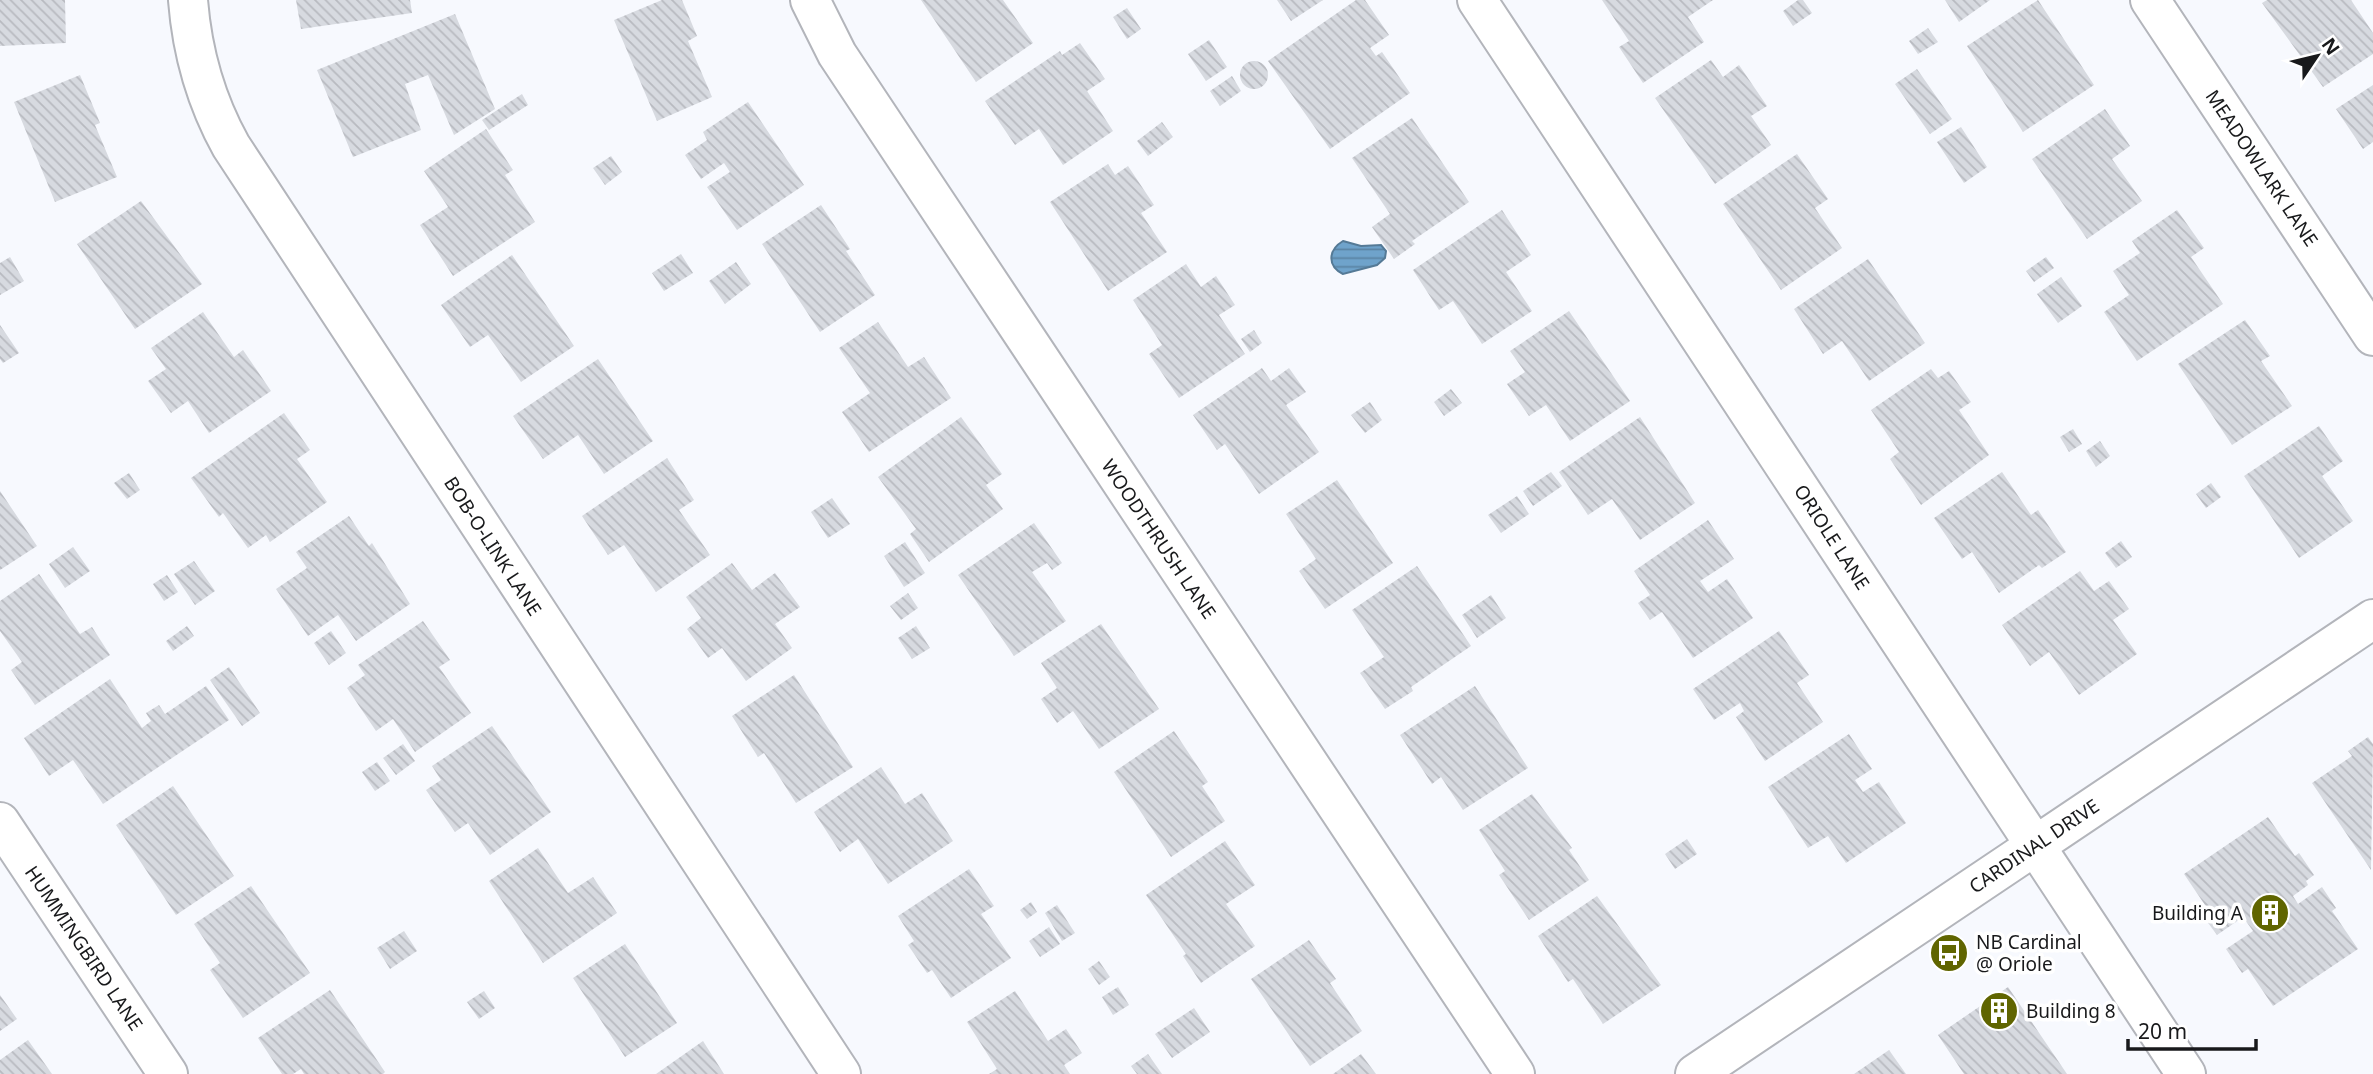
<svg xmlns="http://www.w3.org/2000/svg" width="2373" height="1074" viewBox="0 0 2373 1074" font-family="'Noto Sans',sans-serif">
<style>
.water{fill:url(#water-rules);stroke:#557a96;stroke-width:2}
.building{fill:url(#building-back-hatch)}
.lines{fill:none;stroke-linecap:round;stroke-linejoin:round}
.minor-casing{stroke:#b3b5bb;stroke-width:42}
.minor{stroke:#fff;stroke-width:38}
.labels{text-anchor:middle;stroke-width:7;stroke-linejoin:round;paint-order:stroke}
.street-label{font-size:19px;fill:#18191b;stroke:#fff}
.poi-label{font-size:19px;fill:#18191b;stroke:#fff;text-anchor:start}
</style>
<defs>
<pattern id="water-rules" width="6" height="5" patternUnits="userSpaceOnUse" patternTransform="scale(1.75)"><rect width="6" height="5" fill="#6fa3cb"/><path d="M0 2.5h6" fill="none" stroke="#5a84a4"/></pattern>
<pattern id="building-back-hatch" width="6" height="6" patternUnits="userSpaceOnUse" patternTransform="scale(1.75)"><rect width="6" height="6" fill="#d7dae0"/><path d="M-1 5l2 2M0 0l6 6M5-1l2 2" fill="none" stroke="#b8bac0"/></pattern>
</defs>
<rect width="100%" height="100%" fill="#f7f9fe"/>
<path class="water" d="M1343,241L1361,246L1381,245L1386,251L1385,258L1377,265L1343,274C1327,266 1328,250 1343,241Z"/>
<path class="building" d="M0,0H65L66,43L0,46Z
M296,0H410L412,13L301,29Z
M662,0H682L697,36L688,41L712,97L657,121L614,20Z
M921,0H1003L1033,43L976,82Z
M1277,0H1323L1291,21Z
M1356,0H1365L1389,35L1370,48L1376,56L1382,52L1410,93L1330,149L1268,61Z
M1602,0H1713L1688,17L1704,42L1643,83L1619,47L1629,41Z
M1798,0H1803L1812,13L1793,26L1783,11Z
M1945,0H1990L1959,22Z
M2038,0L2094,85L2023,132L1967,46Z
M2267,0H2351L2373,33V54L2323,87L2262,3Z
M1127,8L1141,29L1127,39L1113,17Z
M455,14L495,109L454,135L428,75L405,84L421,130L353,157L317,70Z
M1928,28L1938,42L1918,54L1909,41Z
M1209,40L1227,67L1206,81L1188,54Z
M1080,43L1105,79L1087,91L1113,131L1063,165L1039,129L1015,145L985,101L1060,51L1062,55Z
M1711,60L1723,77L1739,65L1767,106L1751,116L1771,145L1715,184L1655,98Z
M1240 75a14 14 0 1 1 28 0a14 14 0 1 1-28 0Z
M1917,69L1952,119L1930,134L1895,84Z
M80,75L100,123L95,125L117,177L55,202L14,102Z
M1232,76L1241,91L1220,106L1210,91Z
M2373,85V142L2363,149L2336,109Z
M522,94L528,105L489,130L482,120Z
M748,102L804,185L737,230L707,187L730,172L724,163L701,179L685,155L707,140L703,132Z
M2105,109L2130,146L2112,159L2142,201L2087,239L2032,159Z
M1412,118L1469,202L1412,241L1415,244L1394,259L1372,227L1390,214L1352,158Z
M1162,122L1173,137L1148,156L1137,141Z
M1961,127L1987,167L1964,183L1937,142Z
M486,129L513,170L505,175L535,222L453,276L420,225L448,207L424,171Z
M1797,154L1828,199L1815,208L1842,248L1781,290L1723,204Z
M611,156L622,172L605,185L593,168Z
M1108,164L1115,175L1128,166L1154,205L1141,213L1167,252L1108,291L1050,202Z
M141,201L202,284L135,329L77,244Z
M821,205L850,249L846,251L875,295L820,332L762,244Z
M1502,210L1531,255L1506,272L1532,311L1482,344L1453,301L1439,310L1413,270Z
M2177,210L2204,248L2191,257L2223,304L2137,361L2104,312L2129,295L2113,271L2140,253L2132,241Z
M681,254L693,273L664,291L652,273Z
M512,255L574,346L521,382L488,335L470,347L441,305Z
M10,257L24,281L0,295V263Z
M2046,257L2054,268L2034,282L2026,271Z
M1868,259L1925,343L1869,381L1842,341L1823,354L1794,309Z
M736,262L751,284L725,304L709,281Z
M1186,264L1201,287L1216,276L1235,305L1219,315L1245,354L1179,398L1149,354L1162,345L1133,300Z
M2061,277L2082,306L2058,323L2037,294Z
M1569,311L1630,401L1570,441L1546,405L1529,416L1507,384L1525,372L1510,351Z
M203,312L234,357L243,350L271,391L209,433L188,401L171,413L148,381L166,369L151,348Z
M2245,320L2270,356L2261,361L2292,406L2232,445L2178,364Z
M878,322L908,367L924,357L951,398L869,452L842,412L870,393L839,348Z
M0,325L19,353L3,363L0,359Z
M1254,330L1262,343L1250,352L1241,339Z
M598,359L653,441L604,474L578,435L543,459L513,416Z
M1262,368L1271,381L1289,368L1306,392L1286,405L1319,452L1259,494L1225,444L1217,450L1193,415Z
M1931,369L1938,378L1949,371L1971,402L1959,410L1989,455L1921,505L1890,459L1899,452L1871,410Z
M1451,389L1462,403L1444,416L1434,402Z
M1370,402L1382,420L1365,433L1351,415Z
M284,413L310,450L297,459L327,502L270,542L266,535L248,548L223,513L219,517L191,478Z
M961,417L1002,474L986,485L1003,509L929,562L910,534L916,529L878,477Z
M1640,417L1695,503L1640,540L1612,499L1588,515L1559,472Z
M2319,426L2343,461L2322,476L2353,521L2299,558L2244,476Z
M2073,429L2082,444L2069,452L2060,437Z
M2100,441L2110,456L2096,467L2086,451Z
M667,458L694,500L679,510L710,555L656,592L624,545L608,555L582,516Z
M1551,472L1562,486L1533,506L1523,491Z
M2002,472L2031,515L2038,510L2066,552L2042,568L2039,565L1999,593L1972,552L1962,559L1934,518Z
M129,473L140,490L127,499L114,483Z
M1337,480L1393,563L1325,609L1299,571L1316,559L1286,514Z
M2211,483L2221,497L2206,508L2196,494Z
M0,491L37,546L0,570Z
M1517,496L1529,514L1501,533L1488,515Z
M832,498L850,524L828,538L811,512Z
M349,516L369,546L372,543L410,604L356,641L338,615L308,636L276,589L307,568L296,552Z
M1708,520L1734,559L1700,581L1708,592L1727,579L1753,618L1693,658L1662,612L1650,620L1638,603L1650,595L1634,571Z
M1034,523L1062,563L1052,570L1047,563L1032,572L1066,621L1014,656L958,575Z
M2121,541L2132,557L2116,568L2105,553Z
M905,542L925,573L904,587L884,556Z
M73,547L90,571L65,588L49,564Z
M194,561L215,591L195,605L174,574Z
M732,563L752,590L775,573L800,607L775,624L792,648L746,681L722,648L708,658L687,629L701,618L686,597Z
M1417,566L1471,646L1411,687L1413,691L1385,709L1360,673L1384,657L1352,610Z
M2080,571L2094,591L2109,581L2129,609L2113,620L2137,654L2079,695L2049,652L2030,666L2002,625Z
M39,574L80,634L92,627L110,655L35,705L11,670L22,662L0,631V601Z
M167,575L178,592L164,601L153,584Z
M908,593L918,608L901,620L890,606Z
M1491,595L1506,618L1477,638L1462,615Z
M423,621L450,660L439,667L471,713L415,752L393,719L376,731L347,688L365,675L358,665Z
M1101,624L1159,709L1099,749L1073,711L1057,723L1041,699L1057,688L1041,663Z
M187,626L194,636L173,651L166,641Z
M916,626L930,648L912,659L898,638Z
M331,631L346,653L329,665L314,643Z
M1779,631L1809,675L1797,683L1823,722L1765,761L1736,717L1744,711L1740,703L1714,720L1693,689Z
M229,667L260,713L242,726L210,680Z
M794,675L853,767L796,803L764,753L758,757L732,716Z
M110,679L142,728L151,721L146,713L159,705L165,714L206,686L229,720L103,804L73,760L49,776L24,738Z
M1475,686L1528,768L1463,810L1441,777L1432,784L1400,735Z
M492,726L551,812L490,855L468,823L455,832L426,790L441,780L432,766Z
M1174,731L1208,782L1202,786L1225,821L1171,857L1114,772Z
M1849,734L1872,769L1855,780L1863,792L1879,782L1906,823L1846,863L1828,836L1808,848L1768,787Z
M2368,737L2373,744L2371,870L2312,783L2352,756L2348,751Z
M403,744L415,761L396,775L383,758Z
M377,762L390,781L375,791L362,772Z
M881,767L905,804L922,793L953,841L888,884L858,839L840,852L814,812Z
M173,786L234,876L176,915L116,825Z
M1532,794L1572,848L1569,850L1589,880L1529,920L1499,875L1505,871L1479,830Z
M2268,817L2295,856L2299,853L2314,875L2306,881L2308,885L2293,896L2298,904L2322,887L2336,908L2332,911L2358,949L2273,1006L2248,969L2242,973L2226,949L2253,931L2243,917L2217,935L2203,916L2209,911L2184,874Z
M1687,839L1697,854L1675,869L1665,854Z
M1225,841L1255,885L1226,904L1255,946L1201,983L1183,956L1186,954L1146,895Z
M538,848L568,893L593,877L617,913L543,963L489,881Z
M969,869L994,906L981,914L1011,958L951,998L932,970L927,973L908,945L914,941L898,916Z
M251,886L310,973L243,1018L210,970L220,963L194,924Z
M1597,896L1661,985L1603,1024L1573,979L1568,982L1538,936Z
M1031,902L1037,912L1027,919L1020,910Z
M1057,905L1075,933L1062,941L1045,913Z
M1049,927L1060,944L1040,957L1029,941Z
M404,931L417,951L390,969L377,948Z
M1309,940L1336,979L1330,983L1362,1031L1310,1066L1251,979Z
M625,944L677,1023L625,1057L573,978Z
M1099,961L1110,977L1099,985L1088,969Z
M1118,987L1129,1005L1113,1015L1102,997Z
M2008,987L2067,1074H1964L1938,1035Z
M330,990L385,1072L383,1074H304L301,1069L293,1074H282L258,1038Z
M484,991L495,1008L479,1019L467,1002Z
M1015,991L1048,1041L1066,1029L1082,1053L1064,1065L1070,1074H989L997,1069L967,1022Z
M0,995L17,1019L0,1031Z
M1194,1008L1210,1032L1172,1058L1155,1034Z
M28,1040L52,1074H0V1060Z
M703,1041L724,1074H656Z
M1889,1050L1906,1074H1854Z
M1148,1054L1162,1074H1137L1131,1066Z
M1361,1054L1376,1074H1333Z"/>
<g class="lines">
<defs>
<path id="minor" d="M188,0C192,51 206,101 231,146L841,1074
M810,0L837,54L1515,1074
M1477,0L2186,1074
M2150,0L2373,336
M0,822L168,1074
M1695,1074L2373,619"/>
</defs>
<use href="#minor" class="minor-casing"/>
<use href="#minor" class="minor"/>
</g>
<defs>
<symbol id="building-disc" viewBox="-11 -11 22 22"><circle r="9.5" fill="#606500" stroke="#fff"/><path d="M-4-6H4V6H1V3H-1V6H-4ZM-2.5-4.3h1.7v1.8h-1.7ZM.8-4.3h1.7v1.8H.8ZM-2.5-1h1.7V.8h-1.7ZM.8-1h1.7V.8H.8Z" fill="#fff"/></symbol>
<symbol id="bus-disc" viewBox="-11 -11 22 22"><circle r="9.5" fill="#606500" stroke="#fff"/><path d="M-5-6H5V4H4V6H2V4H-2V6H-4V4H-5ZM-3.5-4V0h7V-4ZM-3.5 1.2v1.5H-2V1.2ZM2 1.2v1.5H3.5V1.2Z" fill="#fff"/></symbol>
</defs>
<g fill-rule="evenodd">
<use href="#building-disc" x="2248" y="891" width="44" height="44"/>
<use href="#bus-disc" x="1927" y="931" width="44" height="44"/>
<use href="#building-disc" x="1977" y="989" width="44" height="44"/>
</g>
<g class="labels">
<g class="street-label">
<text transform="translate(2262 168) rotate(56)" y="7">MEADOWLARK LANE</text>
<text transform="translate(1832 537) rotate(57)" y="7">ORIOLE LANE</text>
<text transform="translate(1159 539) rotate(56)" y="7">WOODTHRUSH LANE</text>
<text transform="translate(493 546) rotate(57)" y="7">BOB-O-LINK LANE</text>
<text transform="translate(2034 846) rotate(-34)" y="7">CARDINAL DRIVE</text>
<text transform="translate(84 948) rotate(56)" y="7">HUMMINGBIRD LANE</text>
</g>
<g class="poi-label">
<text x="2243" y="920" text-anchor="end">Building A</text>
<text x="1976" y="949">NB Cardinal<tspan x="1976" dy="22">@ Oriole</tspan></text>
<text x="2026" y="1018">Building 8</text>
</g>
</g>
<g transform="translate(2317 56) rotate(55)" stroke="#ffffff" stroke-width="5" paint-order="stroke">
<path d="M0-5L12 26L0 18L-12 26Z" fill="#18191b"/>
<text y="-10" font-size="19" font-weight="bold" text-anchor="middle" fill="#18191b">N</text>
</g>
<path d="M2128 1039v10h128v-10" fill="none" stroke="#18191b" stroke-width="3.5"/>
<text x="2138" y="1039" font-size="21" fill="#18191b" stroke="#ffffff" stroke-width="5" paint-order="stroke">20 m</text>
</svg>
